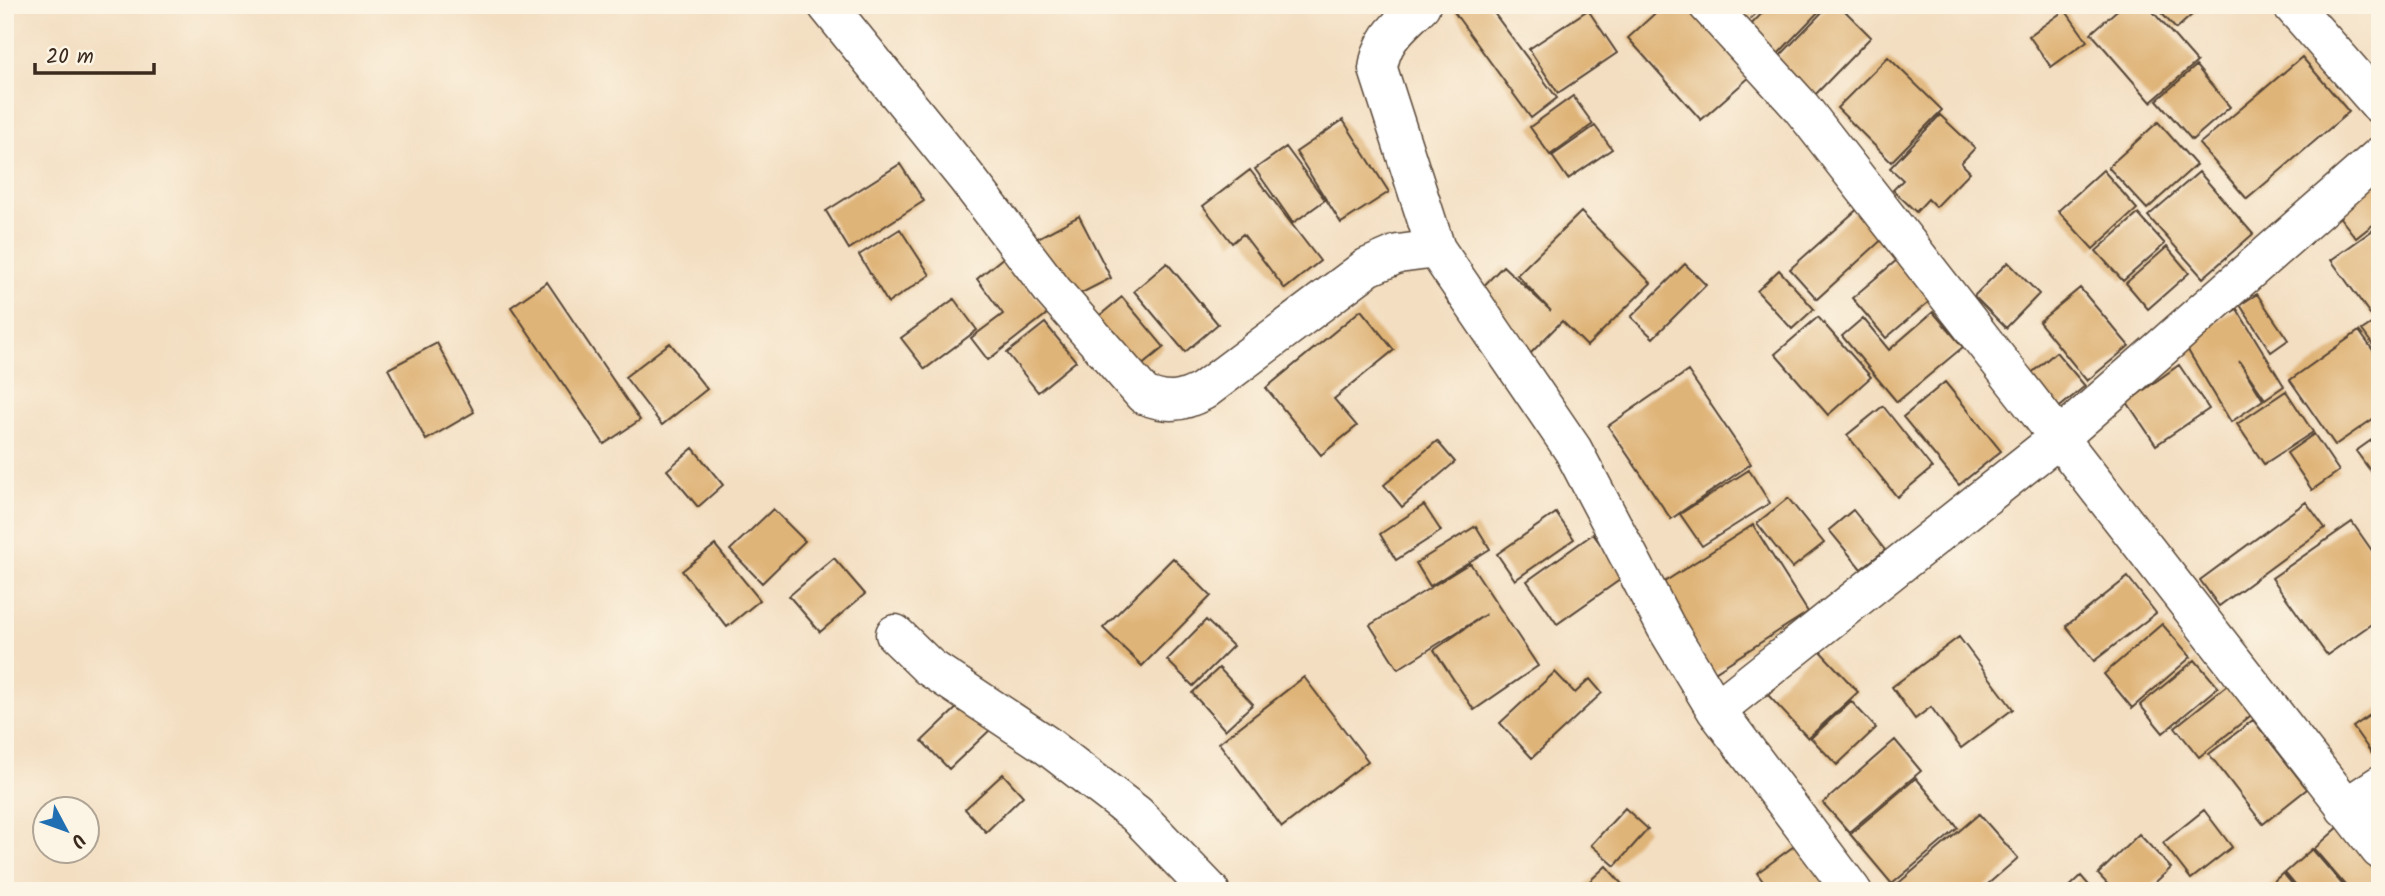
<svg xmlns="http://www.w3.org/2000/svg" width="2385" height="896" viewBox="0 0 2385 896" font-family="Kalam,sans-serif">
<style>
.building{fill:#dfb478}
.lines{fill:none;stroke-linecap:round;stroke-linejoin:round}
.minor-casing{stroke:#574536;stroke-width:41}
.minor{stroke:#fff;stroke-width:38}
</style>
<rect width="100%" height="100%" fill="#fcf5e5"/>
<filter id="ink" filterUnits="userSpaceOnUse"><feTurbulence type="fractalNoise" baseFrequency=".0143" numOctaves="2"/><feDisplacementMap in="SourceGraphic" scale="14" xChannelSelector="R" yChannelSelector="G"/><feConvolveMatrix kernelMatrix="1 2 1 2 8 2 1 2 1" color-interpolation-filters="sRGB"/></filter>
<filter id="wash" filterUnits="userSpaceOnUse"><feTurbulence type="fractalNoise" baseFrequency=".00686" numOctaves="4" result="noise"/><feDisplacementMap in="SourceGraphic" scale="28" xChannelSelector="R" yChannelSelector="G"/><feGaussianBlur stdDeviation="1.57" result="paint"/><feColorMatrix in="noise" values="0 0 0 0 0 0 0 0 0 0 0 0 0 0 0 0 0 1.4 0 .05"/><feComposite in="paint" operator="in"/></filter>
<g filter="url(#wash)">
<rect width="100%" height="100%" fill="#f3dec1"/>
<g id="blocks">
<path class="building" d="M1463,5H1488L1557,98L1531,118L1454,12Z
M1664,5H1690L1752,75L1701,120L1628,38Z
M1724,5H1765L1744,25Z
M1770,5H1825L1771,61L1742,34Z
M1829,5H1839L1871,37L1811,99L1773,63Z
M2123,5H2147L2197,62L2151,102L2091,33Z
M2154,5H2203L2176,29Z
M1588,10L1617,53L1558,93L1529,49Z
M2065,10L2087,41L2051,67L2029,36Z
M1888,57L1942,110L1891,162L1837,108Z
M2302,57L2349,112L2247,199L2199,144Z
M2196,66L2230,107L2192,140L2157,100Z
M1573,96L1593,124L1550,155L1530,127Z
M1940,115L1975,148L1961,163L1970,172L1936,207L1928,199L1916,212L1893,190L1903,180L1890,168Z
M1343,120L1389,192L1341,223L1296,152Z
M2158,122L2196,165L2147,209L2108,167Z
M1595,126L1612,149L1568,179L1552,156Z
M1286,147L1325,200L1293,223L1255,169Z
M900,164L924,201L849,249L826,211Z
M1250,170L1320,261L1285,289L1243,234L1232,243L1203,206Z
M2103,170L2137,209L2093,249L2058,211Z
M2199,172L2253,234L2203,278L2148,216Z
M2380,173V219L2356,238L2334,210Z
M1861,206L1887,235L1817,299L1790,269Z
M1581,212L1651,283L1587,346L1562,321L1528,356L1470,300L1503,266L1551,311L1517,275Z
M2138,214L2165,244L2123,281L2096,251Z
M1079,216L1111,278L1064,302L1032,241Z
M2380,225V313L2373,318L2331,260Z
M900,229L930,275L888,303L859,255Z
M2167,247L2189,273L2148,309L2126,283Z
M1004,257L1048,313L988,360L971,338L1003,314L977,279Z
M1897,260L1931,300L1886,338L1852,298Z
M2008,262L2039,294L2006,328L1974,296Z
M1167,263L1218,324L1185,352L1134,291Z
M1685,264L1706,285L1653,338L1631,317Z
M1779,270L1814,309L1792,329L1757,291Z
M547,282L640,420L604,444L511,307Z
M2080,288L2129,346L2087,381L2039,322Z
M2257,294L2288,340L2271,352L2240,305Z
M1122,297L1164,347L1129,376L1087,326Z
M954,299L977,330L925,369L901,338Z
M2237,309L2284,386L2265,399L2239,361L2263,400L2231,422L2183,342Z
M1361,310L1394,350L1334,399L1357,426L1321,455L1266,388Z
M1933,312L1963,347L1897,402L1842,336L1863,318L1889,350Z
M1818,317L1871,377L1828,415L1775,354Z
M2380,318V355L2362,330Z
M1045,323L1076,361L1038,392L1007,353Z
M2359,331L2380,360V414L2335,445L2290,380Z
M437,343L474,412L426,440L388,369Z
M670,343L707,389L662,425L625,377Z
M2056,352L2085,386L2049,416L2021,382Z
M2179,365L2209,409L2156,445L2127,402Z
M1688,371L1751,464L1671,519L1608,426Z
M1945,382L2001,451L1959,485L1903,417Z
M2286,391L2313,432L2264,464L2237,424Z
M1883,406L1932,468L1897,497L1847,435Z
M2314,434L2339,471L2312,490L2287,453Z
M2380,434V467L2372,473L2356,451Z
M1437,441L1455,462L1402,507L1384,485Z
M693,448L723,485L698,507L667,470Z
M1749,470L1770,503L1702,546L1680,514Z
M1788,498L1824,543L1792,568L1757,523Z
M2306,502L2325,528L2219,606L2200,580Z
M1424,505L1441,531L1396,560L1380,534Z
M773,509L805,541L762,583L730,550Z
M1853,510L1885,550L1861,569L1829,530Z
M1556,513L1574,539L1515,580L1497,554Z
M2352,522L2380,562V618L2327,655L2272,578Z
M1753,525L1808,612L1713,673L1658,586Z
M1476,526L1490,549L1430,586L1416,563Z
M1593,534L1624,577L1557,624L1527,581Z
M715,545L760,600L727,627L682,571Z
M834,558L865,594L820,632L789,596Z
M1173,558L1211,596L1142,666L1103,628Z
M1470,563L1538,666L1474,710L1434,650L1486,614L1398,669L1370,625Z
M2128,577L2156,613L2094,661L2066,626Z
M1206,620L1233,646L1193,686L1167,660Z
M2162,624L2191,657L2132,708L2104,674Z
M1959,637L2013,709L1961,748L1931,707L1915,719L1892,687Z
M1818,649L1858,692L1808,738L1768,695Z
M2195,660L2218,687L2163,733L2140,705Z
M1219,668L1253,704L1225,730L1192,693Z
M1555,672L1575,693L1590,679L1602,693L1532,758L1500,723Z
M1304,677L1368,761L1282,827L1219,743Z
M2231,682L2255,712L2199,757L2175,727Z
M964,701L991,729L949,769L922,741Z
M1851,701L1876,728L1837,765L1811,738Z
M2380,708V765L2353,727Z
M2253,720L2307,789L2263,824L2209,754Z
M1895,740L1921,771L1849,832L1823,803Z
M1003,774L1023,796L986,832L965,809Z
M1916,778L1958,828L1892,884L1850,834Z
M1625,808L1648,829L1615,866L1591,845Z
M2204,810L2232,847L2191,879L2163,843Z
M1979,814L2018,858L1980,891H1898L1894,887Z
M2341,825L2380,871V885L2373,891H2350L2314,849Z
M2139,834L2171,868L2146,891H2114L2098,874Z
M1797,844L1824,881L1810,891H1770L1757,873Z
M2312,849L2348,891H2300L2285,873Z
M1606,866L1628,891H1579Z
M2283,873L2298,891H2263Z
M2081,876L2094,891H2065Z"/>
</g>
</g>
<g filter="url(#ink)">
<use href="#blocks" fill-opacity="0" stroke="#574536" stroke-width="2"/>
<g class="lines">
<defs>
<path id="minor" d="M827,5L966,177L1053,291L1144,395C1167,404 1181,403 1203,391L1368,267L1398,254L1436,249
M1421,5C1401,25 1381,39 1378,69L1436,249L1573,450L1666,627L1716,710L1852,891
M1708,5L1801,107L2380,850
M2292,5L2380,105
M895,634L929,667L1045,744L1136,814L1210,891
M1716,710L2060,437L2380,156
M2345,808L2380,785"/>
</defs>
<use href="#minor" class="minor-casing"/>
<use href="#minor" class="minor"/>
</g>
</g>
<rect width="2385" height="896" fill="none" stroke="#fcf5e5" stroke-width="28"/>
<g transform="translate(66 830) rotate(131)"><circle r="33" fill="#fcf5e5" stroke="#afa495" stroke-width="2"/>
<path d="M0-5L12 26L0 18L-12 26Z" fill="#1f6fb2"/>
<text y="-10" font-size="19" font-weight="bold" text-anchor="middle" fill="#3b2a1e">U</text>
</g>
<path d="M35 63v10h119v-10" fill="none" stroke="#3b2a1e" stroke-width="3.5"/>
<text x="46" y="63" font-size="21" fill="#3b2a1e" stroke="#fcf5e5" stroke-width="5" paint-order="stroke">20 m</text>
</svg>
